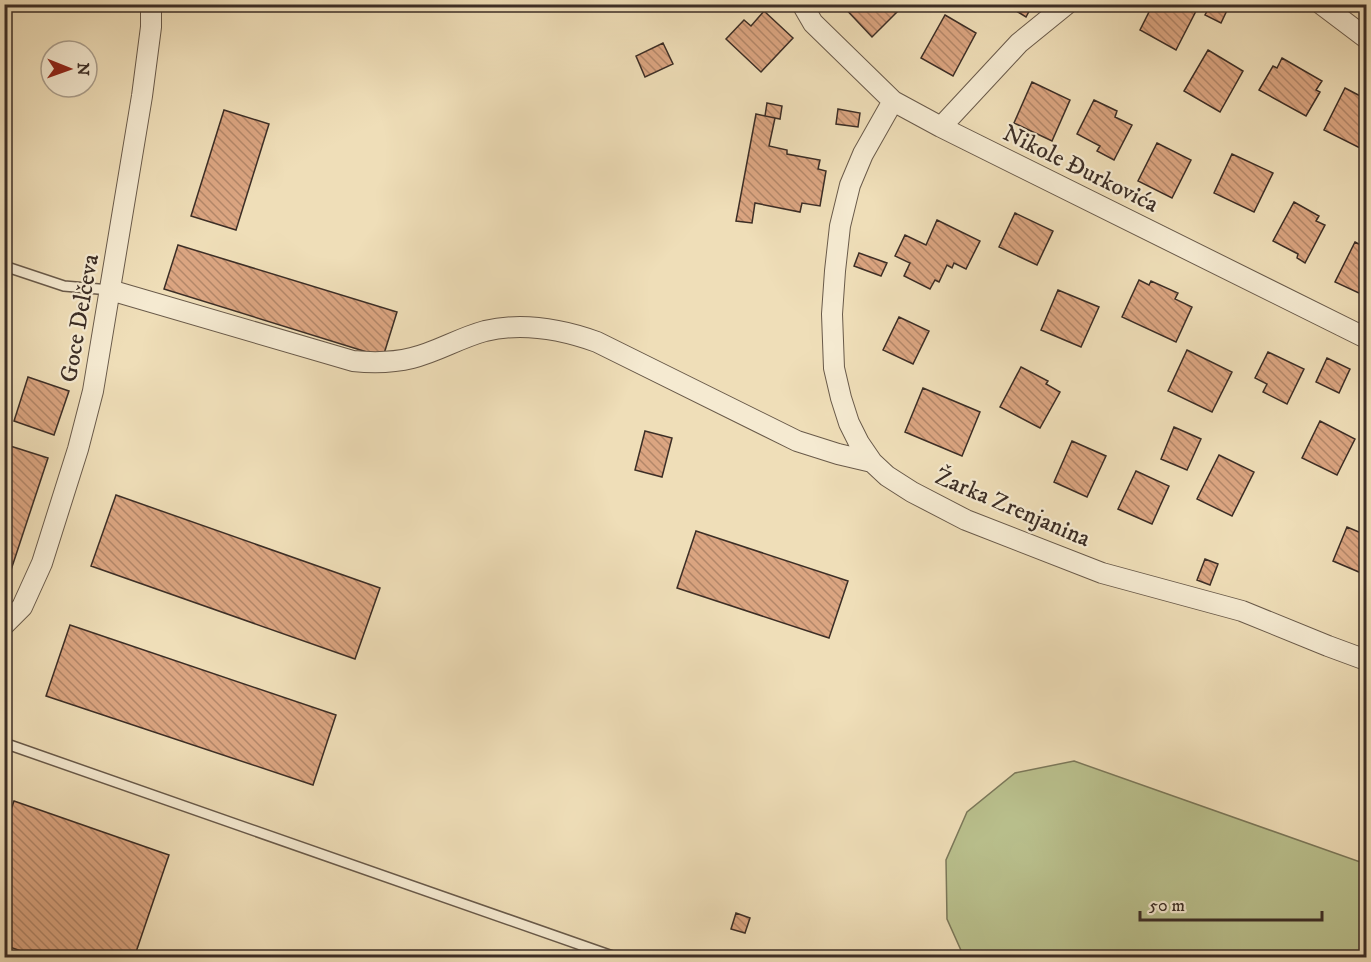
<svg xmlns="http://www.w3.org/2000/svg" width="1371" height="962" viewBox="0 0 1371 962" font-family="'IM FELL DW Pica',serif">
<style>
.green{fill:#bac18e;stroke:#7b785a;stroke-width:1.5}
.building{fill:url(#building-back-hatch);stroke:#3c2e26;stroke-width:1.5}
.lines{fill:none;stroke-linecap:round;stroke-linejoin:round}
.service-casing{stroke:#695a4a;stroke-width:12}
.minor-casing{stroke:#695a4a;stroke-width:22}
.service{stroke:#f5ead1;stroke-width:9}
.minor{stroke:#f5ead1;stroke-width:20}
.labels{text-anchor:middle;stroke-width:4.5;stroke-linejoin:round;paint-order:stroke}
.street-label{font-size:24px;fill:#3c2e26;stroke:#f5ead1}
</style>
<defs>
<pattern id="building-back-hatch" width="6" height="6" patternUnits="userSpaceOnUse" patternTransform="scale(1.5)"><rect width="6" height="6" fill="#dba581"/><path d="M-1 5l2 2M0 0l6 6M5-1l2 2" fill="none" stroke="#b38769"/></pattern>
</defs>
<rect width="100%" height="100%" fill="#efdeb8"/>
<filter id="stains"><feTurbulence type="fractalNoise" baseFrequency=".00333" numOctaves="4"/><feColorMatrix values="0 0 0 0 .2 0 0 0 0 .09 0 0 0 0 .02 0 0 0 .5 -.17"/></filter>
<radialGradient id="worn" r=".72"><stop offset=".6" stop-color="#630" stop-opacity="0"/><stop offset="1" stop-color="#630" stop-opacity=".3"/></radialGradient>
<path class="green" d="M1074,761L1366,864V957H964L947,919L946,860L967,812L1015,773Z"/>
<path class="building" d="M841,4H905L872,37Z
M1005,4H1033L1026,17Z
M1153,4H1184L1196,11L1176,50L1140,30Z
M1211,4H1230L1221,23L1205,15Z
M764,11L793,38L761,72L726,39L744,20L751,26Z
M945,15L976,33L953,76L921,58Z
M663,43L673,64L645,77L636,56Z
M1208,50L1243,71L1220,112L1184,91Z
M1282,58L1322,81L1316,90L1320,92L1306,116L1259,90L1273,66L1277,68Z
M1032,82L1070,100L1052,141L1014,123Z
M1345,88L1366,99V151L1324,130Z
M1094,100L1117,111L1115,117L1132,125L1114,160L1097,151L1100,146L1077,134Z
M767,103L782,106L780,119L765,116Z
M838,109L860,113L858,127L836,124Z
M224,110L269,124L236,230L191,216Z
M756,114L775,118L769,146L787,150V154L820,160L818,169L826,171L820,206L802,203L800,212L755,203L752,223L736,221Z
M1157,143L1191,160L1172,198L1138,181Z
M1232,154L1273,173L1254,212L1214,193Z
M1294,202L1319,216L1316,221L1325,225L1305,263L1297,258L1298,254L1273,241Z
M1015,213L1053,231L1037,265L999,247Z
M937,220L980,241L966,269L954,263L952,268L947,265L939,282L935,280L930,289L904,276L910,263L895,256L905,235L926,245Z
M1355,242L1366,248V282L1361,294L1335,282Z
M178,245L397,312L383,357L164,289Z
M859,253L887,263L881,276L854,266Z
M1139,280L1149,285L1151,281L1178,293L1175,299L1192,307L1176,342L1122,317Z
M1058,290L1099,307L1081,347L1041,330Z
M899,317L929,331L913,364L883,350Z
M1187,350L1232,372L1212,412L1168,391Z
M1268,352L1304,369L1287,404L1263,392L1267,384L1255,378Z
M1327,358L1350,369L1339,393L1316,382Z
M1021,367L1048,381L1046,384L1060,392L1040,428L1000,407Z
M28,377L69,391L54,435L14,421Z
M923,388L980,412L962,456L905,432Z
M1320,421L1355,439L1337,475L1302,458Z
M1174,427L1201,439L1187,470L1161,459Z
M645,431L672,438L662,477L635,470Z
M1072,441L1106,456L1087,497L1054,482Z
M4,444L48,458L7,582L4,581Z
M1219,455L1254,472L1232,516L1197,499Z
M1136,471L1169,486L1152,524L1118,509Z
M116,495L380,588L355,659L91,566Z
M1347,527L1366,535V575L1333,561Z
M696,531L848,581L829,638L677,588Z
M1205,559L1218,564L1210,585L1197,580Z
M70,625L336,715L313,785L46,696Z
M14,801L169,855L134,958H41L4,945V829Z
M736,913L750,918L745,933L731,929Z"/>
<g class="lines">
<defs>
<path id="service" d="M4,266L64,286L110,290
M4,743L618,958"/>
<path id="minor" d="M802,4L813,23L893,101L941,127L1366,338
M1321,4L1366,38
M893,101L863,154L850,185L840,226L835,271L832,314L834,368L841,398L849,423L859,443L872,462L887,476L912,492L966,520L1102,573L1242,611L1328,646L1366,660
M941,127L1019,43L1067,4
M110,290L353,361C373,363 392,363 412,358C437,352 459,338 485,331C523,322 561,329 597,342L797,441L838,454L872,462
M4,625L22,607L42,563L78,449L93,391L142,96L151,27V4"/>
</defs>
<use href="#service" class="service-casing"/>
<use href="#minor" class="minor-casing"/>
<use href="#service" class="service"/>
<use href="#minor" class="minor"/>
</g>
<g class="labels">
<g class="street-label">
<text transform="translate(1081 168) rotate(26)" y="8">Nikole Đurkovića</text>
<text transform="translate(79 318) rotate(-80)" y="8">Goce Delčeva</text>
<text transform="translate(1013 507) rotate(23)" y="8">Žarka Zrenjanina</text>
</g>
</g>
<rect width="1371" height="962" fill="none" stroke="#efdeb8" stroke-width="24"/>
<rect x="6" y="6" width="1359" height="950" fill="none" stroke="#3c2e26" stroke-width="3"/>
<rect x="12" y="12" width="1347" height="938" fill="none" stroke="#3c2e26" stroke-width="1.5"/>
<g transform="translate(69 69) rotate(91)"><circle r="28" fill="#f5ead1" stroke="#ab9f8d" stroke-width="1.5"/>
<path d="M0-4.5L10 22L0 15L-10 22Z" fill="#8f2418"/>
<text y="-9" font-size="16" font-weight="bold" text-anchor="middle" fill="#3c2e26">N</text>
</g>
<path d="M1140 911v9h182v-9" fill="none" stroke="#3c2e26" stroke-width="3"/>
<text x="1149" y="911" font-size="18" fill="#3c2e26" stroke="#f5ead1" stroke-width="4.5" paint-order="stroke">50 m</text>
<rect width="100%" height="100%" filter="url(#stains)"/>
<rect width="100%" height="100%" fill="url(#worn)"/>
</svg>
